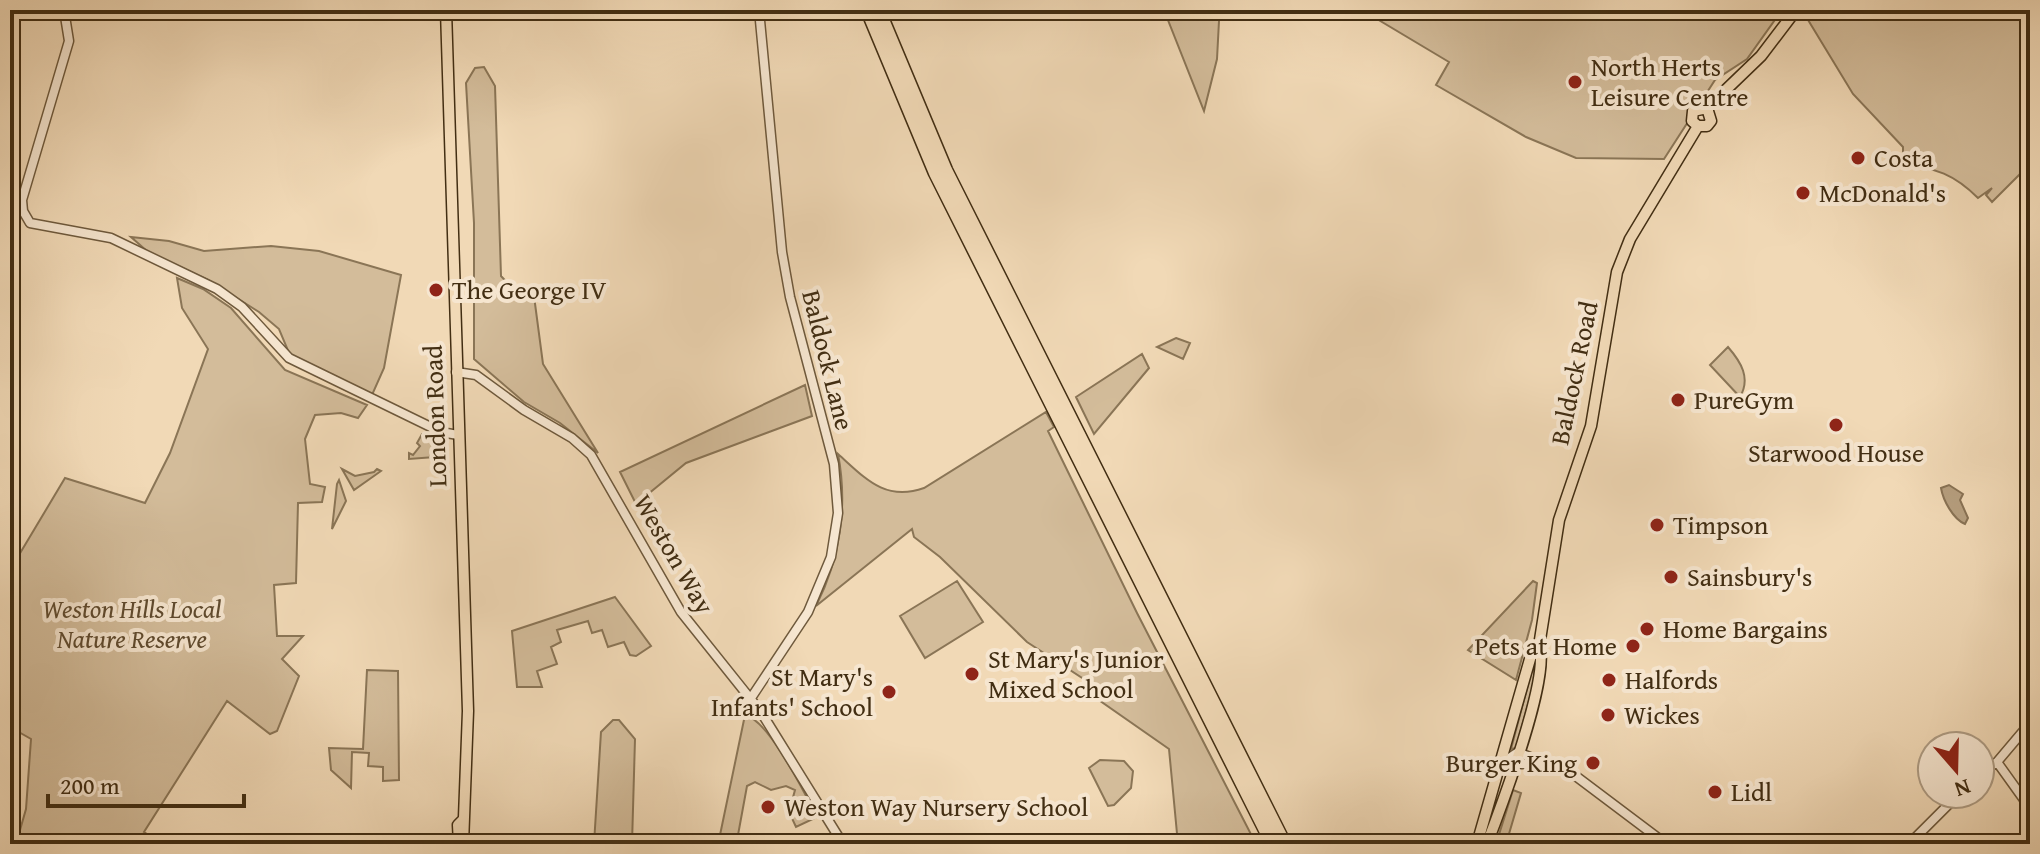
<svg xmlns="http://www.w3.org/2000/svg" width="2040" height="854" viewBox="0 0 2040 854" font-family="'Gentium Book Plus',serif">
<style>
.green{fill:#d3bc9a;stroke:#8a7556;stroke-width:2}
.water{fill:#b69f7f;stroke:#887254;stroke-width:2}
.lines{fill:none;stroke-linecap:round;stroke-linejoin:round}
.minor-casing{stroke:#6e593c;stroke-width:11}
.major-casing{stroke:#422e13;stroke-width:13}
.highway-casing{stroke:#422e13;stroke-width:15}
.minor{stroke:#f6e6d0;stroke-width:8}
.major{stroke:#f1d9b6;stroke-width:10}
.highway{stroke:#f1d9b6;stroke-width:12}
.poi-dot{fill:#8f2418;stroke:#f6e6d0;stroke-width:3}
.labels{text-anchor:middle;stroke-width:8;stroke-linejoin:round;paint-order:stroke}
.poi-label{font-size:26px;fill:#422e13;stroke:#f6e6d0;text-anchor:start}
.street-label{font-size:26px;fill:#422e13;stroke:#f6e6d0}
.park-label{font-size:26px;font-style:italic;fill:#5f4a2e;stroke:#f6e6d0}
</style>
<rect width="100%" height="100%" fill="#f1d9b6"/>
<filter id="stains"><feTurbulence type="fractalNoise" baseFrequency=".0025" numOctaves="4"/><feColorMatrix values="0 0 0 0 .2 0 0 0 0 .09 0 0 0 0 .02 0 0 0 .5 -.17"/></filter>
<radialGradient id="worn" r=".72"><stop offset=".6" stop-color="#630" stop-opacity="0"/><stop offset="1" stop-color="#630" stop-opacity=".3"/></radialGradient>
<path class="green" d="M1164,10H1225L1219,21L1217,59L1204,111Z
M1362,10H1782L1747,59L1715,80L1664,159L1576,158L1526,137L1436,85L1449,62Z
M1802,10H2008L2030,29V164L1992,202L1986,195L1992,188L1978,198C1955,175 1935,167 1903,165V147L1853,94Z
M484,67L495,86L501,276L513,289L516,287L527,297L534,296L543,364L598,453L560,423L524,402L474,359V223L466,83L475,68Z
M131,237L169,241L204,251L271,246L319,251L401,275L384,368L372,395L300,362L289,353L279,329L259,312L208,280L148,252Z
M177,278L203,289L231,308L285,370L367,405L358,418L341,413L315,415L305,439L310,484L325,487L322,502L298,503L296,583L274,585L277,636H303L282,659L299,676L277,731L270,734L227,701L144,832L162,844H16L26,809L31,739L10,727V570L65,478L145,503L170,453L208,349L182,308Z
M1176,338L1190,343L1183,359L1157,347Z
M1728,347C1741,362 1751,378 1740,397L1710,365Z
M1142,354L1149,368L1094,434L1076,397Z
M805,385L812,416L686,463L636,504L620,472Z
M1046,412L1054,427L1048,431L1137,613L1256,844H1178L1169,749L1096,698L1102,691L1027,642L940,557L914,537L912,529L816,606C840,559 848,506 838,454C865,478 885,502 924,488Z
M422,434L439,437L441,452L435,457L409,459V453L413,455L420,446L417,443Z
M342,469L355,476L374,472L377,469L381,471L354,490Z
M339,480L346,501L332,529L337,484Z
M957,581L983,622L925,658L900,616Z
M1533,581L1537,583L1532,620L1516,680L1468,650Z
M615,597L651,646L636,656L630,655L624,642L608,647L602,630L592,633L588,621L557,630L561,642L551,647L557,664L537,671L542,687H517L512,631Z
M1536,654L1533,686L1516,748L1511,749Z
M367,670L398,671L399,780L383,781V767L368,766L369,753L352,752L351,788L331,770L329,748L363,749Z
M745,715C769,720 805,794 817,817L796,827L789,812L795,790L786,786L771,790L755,782L747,786L738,835H720Z
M613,720H619L635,739L632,844H594L601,732Z
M1100,760L1124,761L1133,771L1131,788L1114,805L1108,806L1089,768Z
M1513,790L1521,793L1506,844H1496Z"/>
<path class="water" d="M1949,485L1963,494L1960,500L1968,518L1965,524C1953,519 1943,500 1941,488Z"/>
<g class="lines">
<defs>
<path id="minor" d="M64,10L69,41L22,200L23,211L30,223L111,238L217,289L242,307L289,358L441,432L458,435
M456,372L476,375L524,410L572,438L591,455L681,612L761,712L843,844
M751,698L808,612L831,557L838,513L834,464L790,297L782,252L759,10
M1509,758L1518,752L1577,777L1666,844
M1511,761L1515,764H1541
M1997,762L2030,808
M1980,774L1997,762L2030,723
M1909,844L1959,794"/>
<path id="major" d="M446,10L468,711L463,844
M1707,108L1761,56L1796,10
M1698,126L1692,121L1693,111L1707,108
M1698,126H1707L1711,121L1707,108
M459,844L458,825L463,820
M1477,844L1532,652L1539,646
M1487,844C1500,810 1551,675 1539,646L1559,520L1591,426L1617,272L1630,239L1698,126"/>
<path id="highway" d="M867,10L935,173L1272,844
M879,10L946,170L1285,844"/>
</defs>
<use href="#minor" class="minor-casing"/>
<use href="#major" class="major-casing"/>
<use href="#highway" class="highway-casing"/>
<use href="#minor" class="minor"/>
<use href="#major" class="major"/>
<use href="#highway" class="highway"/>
</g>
<g class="poi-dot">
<circle cx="1575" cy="82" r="8"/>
<circle cx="1858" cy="158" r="8"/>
<circle cx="1803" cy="193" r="8"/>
<circle cx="436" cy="290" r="8"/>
<circle cx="1678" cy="400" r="8"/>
<circle cx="1836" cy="425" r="8"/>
<circle cx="1657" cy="525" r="8"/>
<circle cx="1671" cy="577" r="8"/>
<circle cx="1647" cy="629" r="8"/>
<circle cx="1633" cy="646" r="8"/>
<circle cx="972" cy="674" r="8"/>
<circle cx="1609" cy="680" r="8"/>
<circle cx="889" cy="692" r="8"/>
<circle cx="1608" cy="715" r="8"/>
<circle cx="1593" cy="763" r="8"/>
<circle cx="1715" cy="792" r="8"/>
<circle cx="768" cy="807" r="8"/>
</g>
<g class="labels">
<g class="poi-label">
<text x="1591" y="76">North Herts<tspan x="1591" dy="30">Leisure Centre</tspan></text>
<text x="1874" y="167">Costa</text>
<text x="1819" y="202">McDonald's</text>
<text x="452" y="299">The George IV</text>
<text x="1694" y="409">PureGym</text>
<text x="1836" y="462" text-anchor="middle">Starwood House</text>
<text x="1673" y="534">Timpson</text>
<text x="1687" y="586">Sainsbury's</text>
<text x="1663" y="638">Home Bargains</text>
<text x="1617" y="655" text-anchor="end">Pets at Home</text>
<text x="988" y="668">St Mary's Junior<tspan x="988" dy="30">Mixed School</tspan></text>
<text x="873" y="686" text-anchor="end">St Mary's<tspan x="873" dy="30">Infants' School</tspan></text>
<text x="1625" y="689">Halfords</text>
<text x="1624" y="724">Wickes</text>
<text x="1577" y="772" text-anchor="end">Burger King</text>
<text x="1731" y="801">Lidl</text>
<text x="784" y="816">Weston Way Nursery School</text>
</g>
<g class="street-label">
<text transform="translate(828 360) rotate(76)" y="9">Baldock Lane</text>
<text transform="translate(1574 373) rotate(-78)" y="9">Baldock Road</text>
<text transform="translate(435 416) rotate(-92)" y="9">London Road</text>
<text transform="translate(674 554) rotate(60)" y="9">Weston Way</text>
</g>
<g class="park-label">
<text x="132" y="618">Weston Hills Local<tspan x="132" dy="30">Nature Reserve</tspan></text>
</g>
</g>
<rect width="2040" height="854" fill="none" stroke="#f1d9b6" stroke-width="40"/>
<rect x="12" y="12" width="2016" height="830" fill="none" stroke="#422e13" stroke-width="4"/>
<rect x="20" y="20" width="2000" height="814" fill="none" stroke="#422e13" stroke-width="2"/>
<g transform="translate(1956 770) rotate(160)"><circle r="38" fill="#f6e6d0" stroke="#ae9c84" stroke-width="2"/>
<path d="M0-6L14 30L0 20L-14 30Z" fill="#8f2418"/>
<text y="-12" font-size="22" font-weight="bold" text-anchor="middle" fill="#422e13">N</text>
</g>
<path d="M48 794v12h196v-12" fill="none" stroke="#422e13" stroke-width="4"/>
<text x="60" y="794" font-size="24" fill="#422e13" stroke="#f6e6d0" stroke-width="6" paint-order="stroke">200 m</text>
<rect width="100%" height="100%" filter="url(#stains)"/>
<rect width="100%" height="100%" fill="url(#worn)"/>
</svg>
